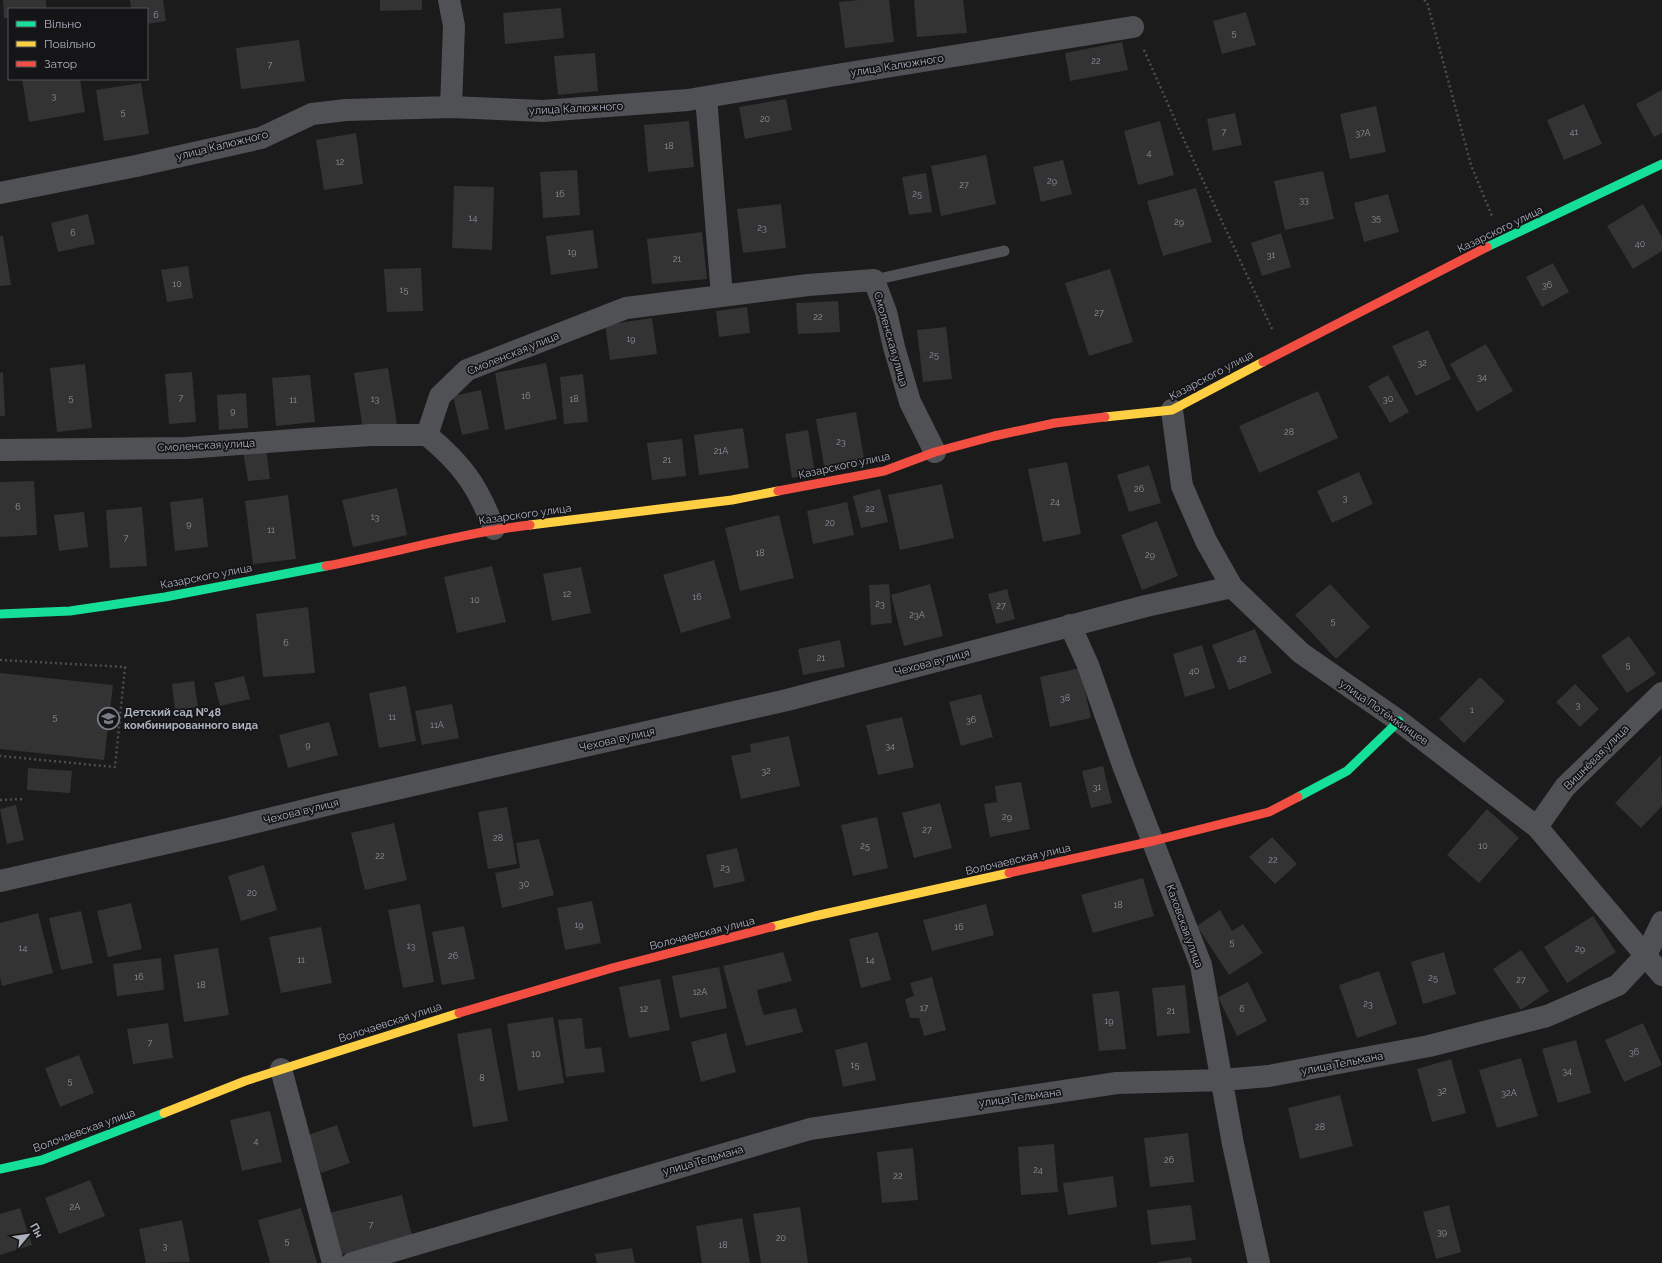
<svg xmlns="http://www.w3.org/2000/svg" width="1662" height="1263" viewBox="0 0 1662 1263" font-family="Raleway,sans-serif">
<style>
.building{fill:#333334}
.lines{fill:none;stroke-linecap:round;stroke-linejoin:round}
.path{stroke:#4b4d50;stroke-width:2.5;stroke-dasharray:2 3;stroke-linecap:butt}
.lane{stroke:#505155;stroke-width:11}
.street{stroke:#505155;stroke-width:22}
.fast{stroke:#16e098;stroke-width:9}
.slow{stroke:#ffcf43;stroke-width:9}
.jam{stroke:#f24e42;stroke-width:9}
.labels{text-anchor:middle;stroke-width:3.5;stroke-linejoin:round;paint-order:stroke}
.number-label{font-size:9px;fill:#8e929c}
.street-label{font-size:11px;fill:#acb1be;stroke:#151518}
.poi-label{font-size:11px;font-weight:bold;fill:#acb1be;stroke:#151518;text-anchor:start}
</style>
<rect width="100%" height="100%" fill="#1b1b1c"/>
<path class="building" d="M3,0H46V9H9V18H4Z
M130,0H163L166,21L147,24V9H131Z
M380,0H422V10L380,11Z
M860,0H889L894,42L845,48L839,2Z
M914,0H963L967,33L917,37Z
M561,8L564,38L505,44L503,13Z
M1246,12L1256,45L1222,54L1213,21Z
M299,40L305,81L241,89L236,48Z
M1122,42L1128,70L1070,81L1065,53Z
M595,53L598,91L558,95L554,56Z
M22,79H80L85,112L29,122Z
M141,83L149,134L104,141L96,90Z
M1662,90V133L1654,137L1636,104Z
M786,99L792,130L745,139L739,107Z
M1584,104L1602,144L1564,160L1547,120Z
M1376,106L1386,152L1350,159L1340,114Z
M1235,113L1242,145L1213,151L1207,119Z
M689,121L694,167L648,172L644,125Z
M1160,121L1174,175L1138,185L1124,131Z
M356,133L363,184L324,190L316,140Z
M986,155L996,204L941,216L931,166Z
M1063,160L1072,194L1041,202L1033,167Z
M577,170L580,215L543,218L540,172Z
M1323,171L1334,219L1285,230L1274,181Z
M926,173L932,212L909,215L902,177Z
M454,186L494,187L492,250L452,248Z
M1196,188L1212,242L1163,256L1147,201Z
M1388,194L1399,232L1364,242L1354,203Z
M781,204L786,248L743,253L737,209Z
M1643,204L1662,237V251L1633,269L1607,226Z
M88,214L95,244L58,252L51,223Z
M593,230L598,268L551,275L546,236Z
M702,232L707,279L652,284L647,239Z
M1281,233L1291,267L1262,276L1251,243Z
M0,236H3L11,285L0,286Z
M1553,263L1569,292L1542,307L1526,277Z
M188,266L193,298L167,302L161,270Z
M421,268L423,311L387,312L384,269Z
M1110,269L1133,342L1089,356L1065,283Z
M838,301L840,332L798,334L796,303Z
M747,307L750,333L719,337L716,311Z
M652,318L657,354L610,360L605,325Z
M946,327L952,379L923,382L917,330Z
M1428,330L1451,379L1416,396L1392,346Z
M1486,344L1513,391L1477,412L1450,364Z
M546,363L557,419L505,430L495,373Z
M85,364L92,428L57,432L50,368Z
M388,368L397,424L363,429L354,373Z
M3,372L5,416H0V373Z
M192,372L196,422L169,424L165,374Z
M583,374L588,422L564,424L560,377Z
M310,375L315,422L276,426L272,378Z
M1388,375L1409,412L1390,423L1368,386Z
M481,390L489,429L462,435L453,396Z
M1318,391L1338,438L1259,473L1239,426Z
M246,393L248,428L219,430L217,395Z
M856,412L865,464L825,471L816,419Z
M743,428L749,468L699,475L694,435Z
M808,430L815,474L792,478L785,434Z
M682,439L686,476L652,480L647,443Z
M266,448L270,479L248,481L243,451Z
M1067,462L1081,534L1043,542L1028,469Z
M1149,465L1161,503L1129,512L1117,475Z
M1359,472L1373,504L1332,523L1317,491Z
M34,481L37,535L0,537V482Z
M942,484L954,538L900,550L888,495Z
M397,488L407,535L353,547L342,500Z
M880,489L888,522L861,528L853,496Z
M288,495L296,559L253,564L245,501Z
M203,498L208,547L175,551L170,502Z
M847,502L854,535L813,544L807,511Z
M142,507L147,566L110,568L106,510Z
M84,512L88,547L59,551L54,515Z
M779,515L794,578L740,591L725,528Z
M1157,521L1178,576L1142,590L1121,535Z
M714,560L731,618L681,633L663,575Z
M492,566L506,622L457,633L444,577Z
M581,567L591,613L552,621L543,574Z
M889,584L892,623L871,625L869,585Z
M930,584L943,636L904,646L891,595Z
M1330,584L1370,627L1336,659L1295,615Z
M1007,589L1015,619L996,624L988,594Z
M308,607L315,673L263,677L256,614Z
M1255,629L1272,673L1229,690L1212,645Z
M1629,636L1656,674L1627,693L1601,656Z
M840,640L845,667L803,675L798,649Z
M1202,645L1215,688L1185,697L1173,654Z
M1080,668L1091,718L1050,727L1040,677Z
M0,673L113,685L104,760L0,749Z
M244,676L250,699L220,706L214,683Z
M1480,677L1505,701L1464,743L1439,719Z
M194,681L198,707L175,710L172,684Z
M1575,684L1599,709L1580,727L1556,702Z
M406,686L416,741L379,748L369,693Z
M981,694L993,737L961,746L949,702Z
M452,704L459,738L422,745L415,711Z
M902,717L914,767L878,775L866,725Z
M329,722L338,755L288,768L279,735Z
M789,736L800,786L741,799L731,756L751,752L750,744Z
M1661,755L1662,806L1641,828L1615,803Z
M1103,766L1112,803L1091,808L1082,771Z
M28,768L72,771L70,793L27,790Z
M1021,782L1030,829L990,837L984,804L997,802L995,786Z
M940,803L952,848L914,858L902,813Z
M16,805L24,840L7,844L0,809Z
M507,807L517,864L488,869L478,812Z
M1487,809L1519,838L1479,883L1447,855Z
M877,817L888,868L853,876L841,825Z
M394,823L407,880L365,890L351,833Z
M1272,837L1297,864L1275,884L1249,857Z
M539,839L554,895L502,908L495,873L520,868L516,843Z
M737,848L745,881L714,888L706,855Z
M264,865L277,910L241,921L228,876Z
M1143,878L1154,916L1093,933L1081,895Z
M592,901L601,943L565,950L557,908Z
M131,903L142,949L108,957L97,911Z
M420,904L434,982L403,988L388,910Z
M986,904L994,935L932,951L923,920Z
M1220,910L1232,931L1243,924L1263,953L1229,975L1197,926Z
M81,911L93,963L61,970L49,918Z
M38,913L53,973L2,986L0,977V923Z
M1593,916L1616,952L1567,983L1544,947Z
M464,926L475,979L442,985L432,932Z
M321,927L332,983L281,993L269,937Z
M878,932L891,980L861,988L849,939Z
M218,948L229,1015L184,1022L174,955Z
M1521,950L1549,991L1521,1010L1493,969Z
M783,952L792,981L757,990L760,1003L764,1015L796,1008L803,1032L746,1046L723,966Z
M1444,952L1456,994L1423,1004L1411,962Z
M161,958L164,990L117,996L113,964Z
M719,967L727,1008L680,1018L672,976Z
M1379,971L1397,1024L1357,1038L1339,985Z
M932,977L946,1030L924,1036L919,1018H910L905,999L914,996L910,983Z
M660,979L670,1030L629,1038L619,987Z
M1248,982L1267,1021L1237,1036L1218,997Z
M1185,985L1190,1033L1157,1036L1152,988Z
M1119,991L1126,1049L1099,1051L1092,994Z
M553,1017L564,1083L518,1091L507,1024Z
M582,1018L585,1049L601,1047L605,1072L566,1077L558,1020Z
M168,1023L173,1058L133,1064L127,1029Z
M1643,1023L1662,1065L1624,1082L1605,1040Z
M491,1028L508,1121L473,1127L457,1034Z
M726,1033L736,1072L701,1082L691,1042Z
M1576,1040L1591,1093L1558,1103L1542,1049Z
M867,1042L876,1080L843,1087L835,1050Z
M79,1055L94,1093L60,1107L45,1068Z
M1521,1058L1538,1116L1497,1128L1479,1070Z
M1451,1059L1466,1113L1432,1122L1417,1069Z
M1340,1095L1353,1146L1300,1159L1288,1108Z
M270,1111L282,1162L242,1171L230,1120Z
M337,1125L350,1163L321,1173L308,1135Z
M1188,1133L1194,1182L1150,1187L1144,1138Z
M1054,1144L1058,1192L1021,1195L1018,1147Z
M913,1148L918,1200L882,1203L877,1152Z
M1113,1176L1117,1207L1068,1215L1063,1183Z
M90,1180L105,1216L59,1234L45,1198Z
M402,1195L412,1236L340,1255L329,1213Z
M1191,1205L1196,1240L1151,1245L1147,1210Z
M1449,1205L1461,1252L1436,1259L1423,1212Z
M800,1207L808,1263H761L753,1214Z
M20,1208L32,1245L0,1255V1214Z
M301,1208L317,1263H270L258,1220Z
M742,1218L750,1263H702L696,1226Z
M182,1220L190,1262L146,1263L139,1229Z
M632,1248L635,1263H597L595,1254Z
M1191,1257L1192,1263H1158V1262Z"/>
<g class="lines">
<path class="path" d="M1424,0L1427,2L1471,165L1492,216
M1144,50L1179,129L1272,329
M0,660L125,667L115,767L0,756
M0,800L23,799"/>
<path class="lane" d="M874,280L1004,251"/>
<path class="street" d="M449,0L454,26L451,107
M706,97L722,296
M0,193L136,166L261,138L312,114L346,110L451,107L543,111L688,100L830,76L1133,27
M1172,410L1182,486L1206,541L1232,587L1301,653L1399,721L1537,827L1662,975
M427,435L440,396L467,370L626,308L808,285L874,280L886,312L894,347L910,402L935,452
M427,435C462,464 478,486 494,529
M0,450L186,448L307,439L371,435H427
M1070,625L1088,665L1124,768L1201,965L1233,1144L1259,1263
M1537,827L1565,787L1662,693
M0,881L224,830L330,804L787,700L1146,606L1232,587
M281,1069L333,1263
M352,1263L810,1129L1117,1083L1222,1080L1269,1076L1429,1046L1547,1016L1618,985L1646,955L1662,922"/>
<path class="fast" d="M1487,247L1662,164
M0,614L70,611L165,597L326,566
M1298,797L1347,771L1399,721
M0,1169L42,1160L164,1113"/>
<path class="slow" d="M1105,417L1172,410L1263,362
M530,525L732,500L778,491
M771,927L815,916L1009,873
M164,1113L245,1081L459,1013"/>
<path class="jam" d="M1263,362L1487,247
M778,491L884,471L935,452L994,436L1055,423L1105,417
M326,566C394,553 461,533 530,525
M1009,873L1153,841L1269,812L1298,797
M459,1013L612,968L771,927"/>
</g>
<defs>
<symbol id="school-ring" viewBox="-11 -11 22 22"><circle r="9.5" fill="#151518" stroke="#797c85" stroke-width="1.5"/><path d="M0-5L7-2L0 1L-7-2ZM-4 1L0 2.5L4 1V4Q0 6-4 4Z" fill="#797c85"/></symbol>
</defs>
<g fill-rule="evenodd">
<use href="#school-ring" x="96" y="706" width="25" height="25"/>
</g>
<g class="labels">
<g class="number-label">
<text x="156" y="18">6</text>
<text x="1234" y="36">5</text>
<text x="1096" y="64">22</text>
<text x="270" y="68">7</text>
<text x="54" y="99">3</text>
<text x="123" y="115">5</text>
<text x="765" y="122">20</text>
<text x="1224" y="135">7</text>
<text x="1574" y="135">41</text>
<text x="1363" y="136">37А</text>
<text x="669" y="149">18</text>
<text x="1149" y="156">4</text>
<text x="340" y="165">12</text>
<text x="1052" y="184">29</text>
<text x="964" y="188">27</text>
<text x="560" y="197">16</text>
<text x="917" y="197">25</text>
<text x="1304" y="203">33</text>
<text x="473" y="221">14</text>
<text x="1376" y="221">35</text>
<text x="1179" y="225">29</text>
<text x="762" y="231">23</text>
<text x="73" y="236">6</text>
<text x="1640" y="247">40</text>
<text x="572" y="255">19</text>
<text x="1271" y="258">31</text>
<text x="677" y="262">21</text>
<text x="177" y="287">10</text>
<text x="1547" y="288">36</text>
<text x="404" y="293">15</text>
<text x="1099" y="316">27</text>
<text x="818" y="320">22</text>
<text x="631" y="342">19</text>
<text x="934" y="358">25</text>
<text x="1422" y="366">32</text>
<text x="1482" y="380">34</text>
<text x="526" y="399">16</text>
<text x="71" y="401">5</text>
<text x="181" y="401">7</text>
<text x="375" y="402">13</text>
<text x="574" y="402">18</text>
<text x="1388" y="402">30</text>
<text x="293" y="403">11</text>
<text x="233" y="414">9</text>
<text x="1289" y="435">28</text>
<text x="841" y="445">23</text>
<text x="721" y="454">21А</text>
<text x="667" y="463">21</text>
<text x="1139" y="492">26</text>
<text x="1345" y="501">3</text>
<text x="1055" y="505">24</text>
<text x="18" y="510">6</text>
<text x="870" y="512">22</text>
<text x="375" y="520">13</text>
<text x="830" y="526">20</text>
<text x="189" y="527">9</text>
<text x="271" y="533">11</text>
<text x="126" y="541">7</text>
<text x="760" y="556">18</text>
<text x="1150" y="558">29</text>
<text x="567" y="597">12</text>
<text x="697" y="600">16</text>
<text x="475" y="603">10</text>
<text x="880" y="607">23</text>
<text x="1001" y="609">27</text>
<text x="917" y="618">23А</text>
<text x="1333" y="624">5</text>
<text x="286" y="646">6</text>
<text x="821" y="661">21</text>
<text x="1242" y="662">42</text>
<text x="1628" y="668">5</text>
<text x="1194" y="674">40</text>
<text x="1065" y="701">38</text>
<text x="1578" y="708">3</text>
<text x="1472" y="713">1</text>
<text x="55" y="720">5</text>
<text x="392" y="720">11</text>
<text x="971" y="723">36</text>
<text x="437" y="728">11А</text>
<text x="308" y="748">9</text>
<text x="890" y="749">34</text>
<text x="766" y="774">32</text>
<text x="1097" y="790">31</text>
<text x="1007" y="820">29</text>
<text x="927" y="833">27</text>
<text x="498" y="841">28</text>
<text x="865" y="849">25</text>
<text x="1483" y="849">10</text>
<text x="380" y="859">22</text>
<text x="1273" y="863">22</text>
<text x="725" y="871">23</text>
<text x="524" y="887">30</text>
<text x="252" y="896">20</text>
<text x="1118" y="908">18</text>
<text x="579" y="928">19</text>
<text x="959" y="930">16</text>
<text x="1232" y="945">5</text>
<text x="411" y="949">13</text>
<text x="23" y="951">14</text>
<text x="1580" y="952">29</text>
<text x="453" y="959">26</text>
<text x="301" y="963">11</text>
<text x="870" y="963">14</text>
<text x="139" y="980">16</text>
<text x="1433" y="981">25</text>
<text x="1521" y="983">27</text>
<text x="201" y="988">18</text>
<text x="700" y="995">12А</text>
<text x="1368" y="1007">23</text>
<text x="924" y="1011">17</text>
<text x="644" y="1012">12</text>
<text x="1242" y="1012">6</text>
<text x="1171" y="1014">21</text>
<text x="1109" y="1024">19</text>
<text x="150" y="1046">7</text>
<text x="1634" y="1055">36</text>
<text x="536" y="1057">10</text>
<text x="855" y="1068">15</text>
<text x="1567" y="1074">34</text>
<text x="482" y="1081">8</text>
<text x="70" y="1084">5</text>
<text x="1442" y="1094">32</text>
<text x="1509" y="1096">32А</text>
<text x="1320" y="1130">28</text>
<text x="256" y="1144">4</text>
<text x="1169" y="1163">26</text>
<text x="1038" y="1173">24</text>
<text x="898" y="1179">22</text>
<text x="75" y="1210">2А</text>
<text x="371" y="1228">7</text>
<text x="1442" y="1235">39</text>
<text x="781" y="1241">20</text>
<text x="287" y="1244">5</text>
<text x="723" y="1248">18</text>
<text x="165" y="1249">3</text>
</g>
<g class="street-label">
<text transform="translate(897 65) rotate(-9)" y="4">улица Калюжного</text>
<text transform="translate(576 108) rotate(-3)" y="4">улица Калюжного</text>
<text transform="translate(222 145) rotate(-14)" y="4">улица Калюжного</text>
<text transform="translate(1500 229) rotate(-26)" y="4">Казарского улица</text>
<text transform="translate(891 339) rotate(74)" y="4">Смоленская улица</text>
<text transform="translate(513 353) rotate(-22)" y="4">Смоленская улица</text>
<text transform="translate(1211 375) rotate(-28)" y="4">Казарского улица</text>
<text transform="translate(206 445) rotate(-3)" y="4">Смоленская улица</text>
<text transform="translate(844 465) rotate(-12)" y="4">Казарского улица</text>
<text transform="translate(525 514) rotate(-8)" y="4">Казарского улица</text>
<text transform="translate(206 576) rotate(-11)" y="4">Казарского улица</text>
<text transform="translate(932 662) rotate(-15)" y="4">Чехова вулиця</text>
<text transform="translate(1384 712) rotate(35)" y="4">улица Потёмкинцев</text>
<text transform="translate(617 739) rotate(-13)" y="4">Чехова вулиця</text>
<text transform="translate(1596 757) rotate(-45)" y="4">Вишнёвая улица</text>
<text transform="translate(301 811) rotate(-14)" y="4">Чехова вулиця</text>
<text transform="translate(1018 859) rotate(-13)" y="4">Волочаевская улица</text>
<text transform="translate(1185 926) rotate(70)" y="4">Каховская улица</text>
<text transform="translate(702 933) rotate(-14)" y="4">Волочаевская улица</text>
<text transform="translate(390 1022) rotate(-18)" y="4">Волочаевская улица</text>
<text transform="translate(1342 1063) rotate(-11)" y="4">улица Тельмана</text>
<text transform="translate(1020 1097) rotate(-8)" y="4">улица Тельмана</text>
<text transform="translate(84 1130) rotate(-20)" y="4">Волочаевская улица</text>
<text transform="translate(703 1160) rotate(-16)" y="4">улица Тельмана</text>
</g>
<g class="poi-label">
<text x="124" y="716">Детский сад №48<tspan x="124" dy="13">комбинированного вида</tspan></text>
</g>
</g>
<rect x="8" y="8" width="140" height="72" fill="#151518" stroke="#51535a"/>
<rect x="16" y="21" width="20" height="6" fill="#16e098" stroke="#51535a"/>
<text x="44" y="28" font-size="12" fill="#acb1be">Вільно</text>
<rect x="16" y="41" width="20" height="6" fill="#ffcf43" stroke="#51535a"/>
<text x="44" y="48" font-size="12" fill="#acb1be">Повільно</text>
<rect x="16" y="61" width="20" height="6" fill="#f24e42" stroke="#51535a"/>
<text x="44" y="68" font-size="12" fill="#acb1be">Затор</text>
<g transform="translate(28 1235) rotate(61)" stroke="#151518" stroke-width="3" paint-order="stroke">
<path d="M0-3L7 15L0 10L-7 15Z" fill="#acb1be"/>
<text y="-6" font-size="11" font-weight="bold" text-anchor="middle" fill="#acb1be">Пн</text>
</g>
</svg>
